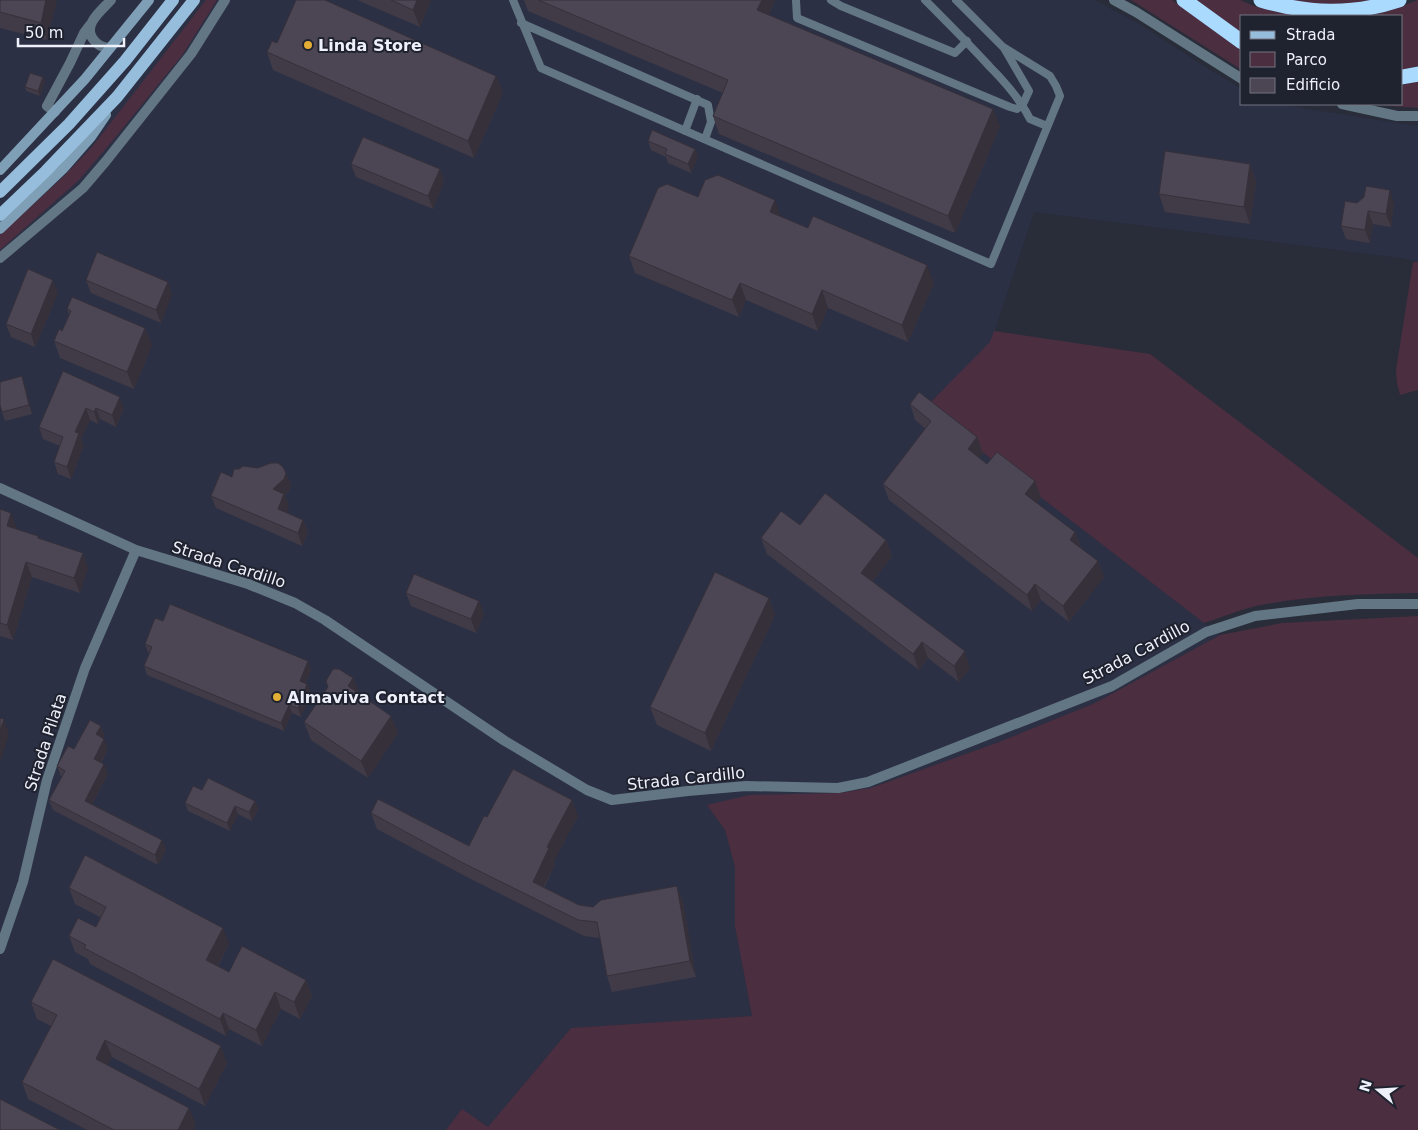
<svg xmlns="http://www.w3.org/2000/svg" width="1418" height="1130" viewBox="0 0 1418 1130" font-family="'DejaVu Sans',sans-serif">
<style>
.built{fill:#2c3044}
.green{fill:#4b2e40}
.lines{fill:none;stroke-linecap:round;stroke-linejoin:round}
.lane{stroke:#627684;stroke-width:8}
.street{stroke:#627684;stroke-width:10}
.secondary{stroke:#7f9fb6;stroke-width:10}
.primary{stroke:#96bedc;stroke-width:12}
.highway{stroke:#aadbff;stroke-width:15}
.wall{fill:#413b47}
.shaded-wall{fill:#35303a}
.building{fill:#4c4553;stroke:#35303a}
.poi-dot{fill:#e3ae35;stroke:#1f222f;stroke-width:2}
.labels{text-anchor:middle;stroke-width:4;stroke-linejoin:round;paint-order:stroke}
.poi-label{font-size:16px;font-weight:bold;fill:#eef0fa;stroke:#1f222f;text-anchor:start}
.street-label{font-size:16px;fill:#eef0fa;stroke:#1f222f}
</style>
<rect width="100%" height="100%" fill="#292c39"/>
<path class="built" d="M0,0H1095L1141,25L1202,65L1242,89V104H1279L1308,109L1418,126V262L1401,258L1034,212L991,342L925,408L1220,635L1095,703L999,742L871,788L840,793L708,806L725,830L735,867V926L752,1016L571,1028L488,1127L462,1110L446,1130H0Z"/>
<path class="green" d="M206,0H217L183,54L114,139L79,180L0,250V235L64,176L92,147Z
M1131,0H1172L1242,50V70Z
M1194,0H1240L1254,6L1298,16H1242V36Z
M1280,0H1383L1336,7Z
M1418,0V66L1402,70V16H1364L1385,12Z
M1418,81V108L1366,104H1402V85Z
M1413,262H1418V390L1400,395L1397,383L1396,370Z
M994,331L1150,354L1418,558V593C1363,594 1306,595 1252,607C1236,611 1220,618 1204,623L925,408L990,342Z
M1418,616V1130H446L462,1109L488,1127L571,1028L752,1016L735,926V867L725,830L707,805L749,795L840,793L871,788L999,742L1095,703L1220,635L1282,623Z"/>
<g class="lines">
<path class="lane" d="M513,0L541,68L991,264L1060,96L1056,86L1050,76L1003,47L956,0
M796,0L797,18L1010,107L1017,109L1023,104L1029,91L1004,48
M831,0L841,6L955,53L967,41
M925,0C947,22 969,44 990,67C1006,83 1020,99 1030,119L1047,126
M521,23L708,105L711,122L705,139
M685,131L697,99"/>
<path class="street" d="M1114,0L1136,12L1242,79
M110,48C103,48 97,45 93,39C82,25 102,10 111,0
M1342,104L1397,116H1418
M55,112L47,106L70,63L84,33L90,25
M0,258L83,188L106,161L191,54L225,0
M0,488L136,550L248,584L295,603L325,620L505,741L587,790L612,800L688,791L746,786L838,788L868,782L1112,686L1206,632L1255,616L1358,604H1418
M0,949L23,882L47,780L85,668L136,550"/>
<path class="secondary" d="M0,170L85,79L149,0
M0,229L63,169L91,137L106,115"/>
<path class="primary" d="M0,192L69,124L125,61L173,0
M0,215L46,171L117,97L194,0"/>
<path class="highway" d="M1184,0L1242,42
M1261,0C1308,14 1352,16 1399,0
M1402,77L1418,74"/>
</g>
<path class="wall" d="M0,0H57L47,40L0,28Z
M357,0H431L420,27Z
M524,0H775L769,15L1000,126L955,233L719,134L713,116L723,93L528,11Z
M277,43L496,76L503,93L474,158L273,70L267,52Z
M45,82L40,96L26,91L25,87Z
M648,141L695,149L698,157L691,173L668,163L666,157L651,150Z
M351,164L440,169L444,182L433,209L356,177Z
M1250,164L1256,181L1250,224L1165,212L1159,194Z
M698,197L781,217L934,283L908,342L828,308L818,331L746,300L739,317L635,273L629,256Z
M1357,203H1394L1391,227L1373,224L1370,243L1346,239L1341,226Z
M86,280L168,282L172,295L161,323L91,293Z
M58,293L35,347L11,337L6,324Z
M67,309L145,328L152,345L134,389L60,358L54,341L62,331L69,315Z
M63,371L124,409L116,427L100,419L98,424L90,420L81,439L84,445L71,479L58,474L54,462L60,446L43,439L39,427Z
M25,385L32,414L5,421L2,412Z
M910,404L977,437L983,453L979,458L987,464L1035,481L1041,498L1037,503L1075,532L1081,548L1098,561L1104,577L1069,622L1041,600L1032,611L889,500L883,484L926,429L915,420Z
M286,473L291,485L289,491L285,495L289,507L286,512L303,520L308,532L302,546L216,508L211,496L232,477Z
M0,509L17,528L16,529L39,538L88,568L80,593L32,577L13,640L0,636Z
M800,525L886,540L892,556L873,581L970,668L959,682L928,658L919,670L767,554L761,538Z
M406,593L479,601L484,614L476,633L411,606Z
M769,598L775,615L711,751L657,725L650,707Z
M163,621L308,661L311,670L306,683L307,684L311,693L301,717L292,713L284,731L147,675L144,666L150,653L148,652L145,644Z
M353,678L359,694L391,716L398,733L368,778L311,740L304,722Z
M105,736L103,738L108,749L101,763L108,774L92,804L162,840L166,850L158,865L53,810L49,800L62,777L61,776L57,766L74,749Z
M202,790L255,801L258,809L252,821L238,814L230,831L188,811L185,803Z
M371,813L469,846L487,817L578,816L554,861L555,864L544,888L579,905L593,907L677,886L683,902L696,977L612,992L607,976L600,938L584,936L467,877L377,829Z
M69,888L229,944L218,966L229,972L306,980L312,996L300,1019L281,1009L262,1046L229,1029L226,1036L90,964L88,959L75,952L69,936L96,927L100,917L75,904Z
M31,1002L227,1063L205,1106L112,1057L107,1065L196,1125L193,1130H87L28,1099L22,1082L51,1026L37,1019Z"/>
<path class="shaded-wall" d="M46,0H57L47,40L41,23Z
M417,0H431L420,27L413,10Z
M762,0H775L764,27L757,10Z
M496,76L503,93L474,158L468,141Z
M43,77L45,82L40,96L38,91Z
M993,109L1000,126L955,233L948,216Z
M695,149L698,157L691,173L688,164Z
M1250,164L1256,181L1250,224L1244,207Z
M440,169L444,182L433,209L428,196Z
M1390,190L1394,203L1391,227L1386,214Z
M775,200L781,217L770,212Z
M1368,211L1373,224L1370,243L1365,230Z
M927,265L934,283L908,342L902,325Z
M53,280L58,293L35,347L31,334Z
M168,282L172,295L161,323L156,310Z
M740,283L746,300L739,317L732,300Z
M822,290L828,308L818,331L812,314Z
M145,328L152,345L134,389L127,372Z
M22,376L25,385L32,414L29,405Z
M120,397L124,409L116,427L112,415Z
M86,408L90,420L81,439L84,445L71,479L67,467L75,432Z
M96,408L100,419L98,424L94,412Z
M977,437L983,453L974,465L968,449Z
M286,473L291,485L289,491L285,495L289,507L282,522L278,509L273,489Z
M1035,481L1041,498L1031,510L1025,494Z
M11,513L17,528L13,541L7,526Z
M303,520L308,532L302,546L298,533Z
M1075,532L1081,548L1070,540Z
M886,540L892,556L867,589L861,573Z
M83,553L88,568L80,593L74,578Z
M1098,561L1104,577L1069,622L1063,606Z
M26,562L32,577L13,640L7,625Z
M1035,584L1041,600L1032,611L1027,595Z
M769,598L775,615L711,751L705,733Z
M479,601L484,614L476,633L471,619Z
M922,642L928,658L919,670L913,654Z
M965,651L970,668L959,682L954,666Z
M308,661L311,670L303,690L300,681Z
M353,678L360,696L348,686Z
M307,684L311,693L301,717L298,708Z
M289,705L292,713L284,731L281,723Z
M391,716L398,733L368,778L361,761Z
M4,719L9,735L0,763V731Z
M101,726L105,736L100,744L96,734Z
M104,739L108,749L97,769L94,759Z
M104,764L108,774L88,811L85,801Z
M572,800L578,816L554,861L555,864L538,898L533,882L547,847Z
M255,801L258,809L252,821L249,812Z
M235,806L238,814L230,831L227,823Z
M162,840L166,850L158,865L155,855Z
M677,886L683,902L696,977L690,961Z
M223,928L229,944L212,976L206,960Z
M306,980L312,996L300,1019L294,1002Z
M275,992L281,1009L262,1046L256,1030Z
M223,1013L229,1029L226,1036L220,1019Z
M105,1040L112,1057L102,1076L96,1059Z
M221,1046L227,1063L205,1106L199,1089Z
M189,1108L196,1125L193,1130H178Z"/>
<path class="building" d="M0,0H46L41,23L0,12Z
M296,0H325L496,76L468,141L267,52L272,41L277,43Z
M391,0H417L413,10Z
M538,0H762L757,10L993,109L948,216L713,116L728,80Z
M30,73L43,77L38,91L25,87Z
M652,130L695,149L688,164L665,154L667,149L648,141Z
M363,137L440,169L428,196L351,164Z
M1165,151L1250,164L1244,207L1159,194Z
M718,175L775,200L770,212L808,228L813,216L927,265L902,325L822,290L812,314L740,283L732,300L629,256L658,188L667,184L698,197L705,180Z
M1366,186L1390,190L1386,214L1368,211L1365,230L1341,226L1345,201L1357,203L1364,197Z
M97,252L168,282L156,310L86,280Z
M28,269L53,280L31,334L6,324Z
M72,297L145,328L127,372L54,341L59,329L62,331L71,311L67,309Z
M63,371L120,397L112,415L96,408L94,412L86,408L75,432L79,433L67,467L54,462L63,437L39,427Z
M22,376L29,405L2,412L0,405V382Z
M919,392L977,437L968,449L987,464L997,452L1035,481L1025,494L1075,532L1070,540L1098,561L1063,606L1035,584L1027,595L883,484L931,421L910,404Z
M271,463H278L283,467L286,473L284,479L273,489L284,494L278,509L303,520L298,533L211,496L221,472L232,477L234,469H239L243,466L258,468Z
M825,493L886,540L861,573L965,651L954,666L922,642L913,654L761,538L781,511L800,525Z
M0,509L11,513L7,526L38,536V538L83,553L74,578L26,562L7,625L0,623Z
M715,572L769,598L705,733L650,707Z
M414,574L479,601L471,619L406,593Z
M170,604L308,661L300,681L307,684L298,708L289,705L281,723L144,666L152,647L145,644L155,618L163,621Z
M333,669H339L353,678L348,686L391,716L361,761L304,722L328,687L326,681Z
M0,718L4,719L0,731Z
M90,720L101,726L96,734L104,739L94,759L104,764L85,801L162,840L155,855L49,800L65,771L57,766L68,746L74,749Z
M513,769L572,800L547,847L549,848L533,882L579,905L593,907L601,900L677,886L690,961L607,976L597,922L578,920L461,862L371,813L378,799L469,846L484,816L487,817Z
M208,778L255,801L249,812L235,806L227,823L185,803L193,786L202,790Z
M85,855L223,928L206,960L229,972L242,946L306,980L294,1002L275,992L256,1030L223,1013L220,1019L84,948L86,945L69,936L78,918L96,927L106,907L69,888Z
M53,959L221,1046L199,1089L105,1040L96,1059L189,1108L178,1130H114L22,1082L57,1015L31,1002Z
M0,1099L60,1130H0Z"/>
<g class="poi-dot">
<circle cx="308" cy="45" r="5"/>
<circle cx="277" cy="697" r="5"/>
</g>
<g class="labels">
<g class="poi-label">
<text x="318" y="51">Linda Store</text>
<text x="287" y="703">Almaviva Contact</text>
</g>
<g class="street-label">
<text transform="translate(229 564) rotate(18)" y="6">Strada Cardillo</text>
<text transform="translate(1136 652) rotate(-28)" y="6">Strada Cardillo</text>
<text transform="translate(45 742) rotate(-72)" y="6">Strada Pilata</text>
<text transform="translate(686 778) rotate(-6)" y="6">Strada Cardillo</text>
</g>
</g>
<rect x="1240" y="15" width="162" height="90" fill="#1f222f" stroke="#727480"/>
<rect x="1250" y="31" width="25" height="8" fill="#96bedc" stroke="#727480"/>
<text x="1286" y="40" font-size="15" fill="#eef0fa">Strada</text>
<rect x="1250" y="52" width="25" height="15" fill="#4b2e40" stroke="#727480"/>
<text x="1286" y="65" font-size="15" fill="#eef0fa">Parco</text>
<rect x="1250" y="78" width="25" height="15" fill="#4c4553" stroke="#727480"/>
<text x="1286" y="90" font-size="15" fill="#eef0fa">Edificio</text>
<g transform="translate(1378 1090) rotate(288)" stroke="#1f222f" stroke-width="4" paint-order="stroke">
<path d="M0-4L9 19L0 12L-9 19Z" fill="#eef0fa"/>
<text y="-8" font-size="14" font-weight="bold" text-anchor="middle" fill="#eef0fa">N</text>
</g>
<path d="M18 38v8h106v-8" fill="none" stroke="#eef0fa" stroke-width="2.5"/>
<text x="25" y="38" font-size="15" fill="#eef0fa" stroke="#1f222f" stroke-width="4" paint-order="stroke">50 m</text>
</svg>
